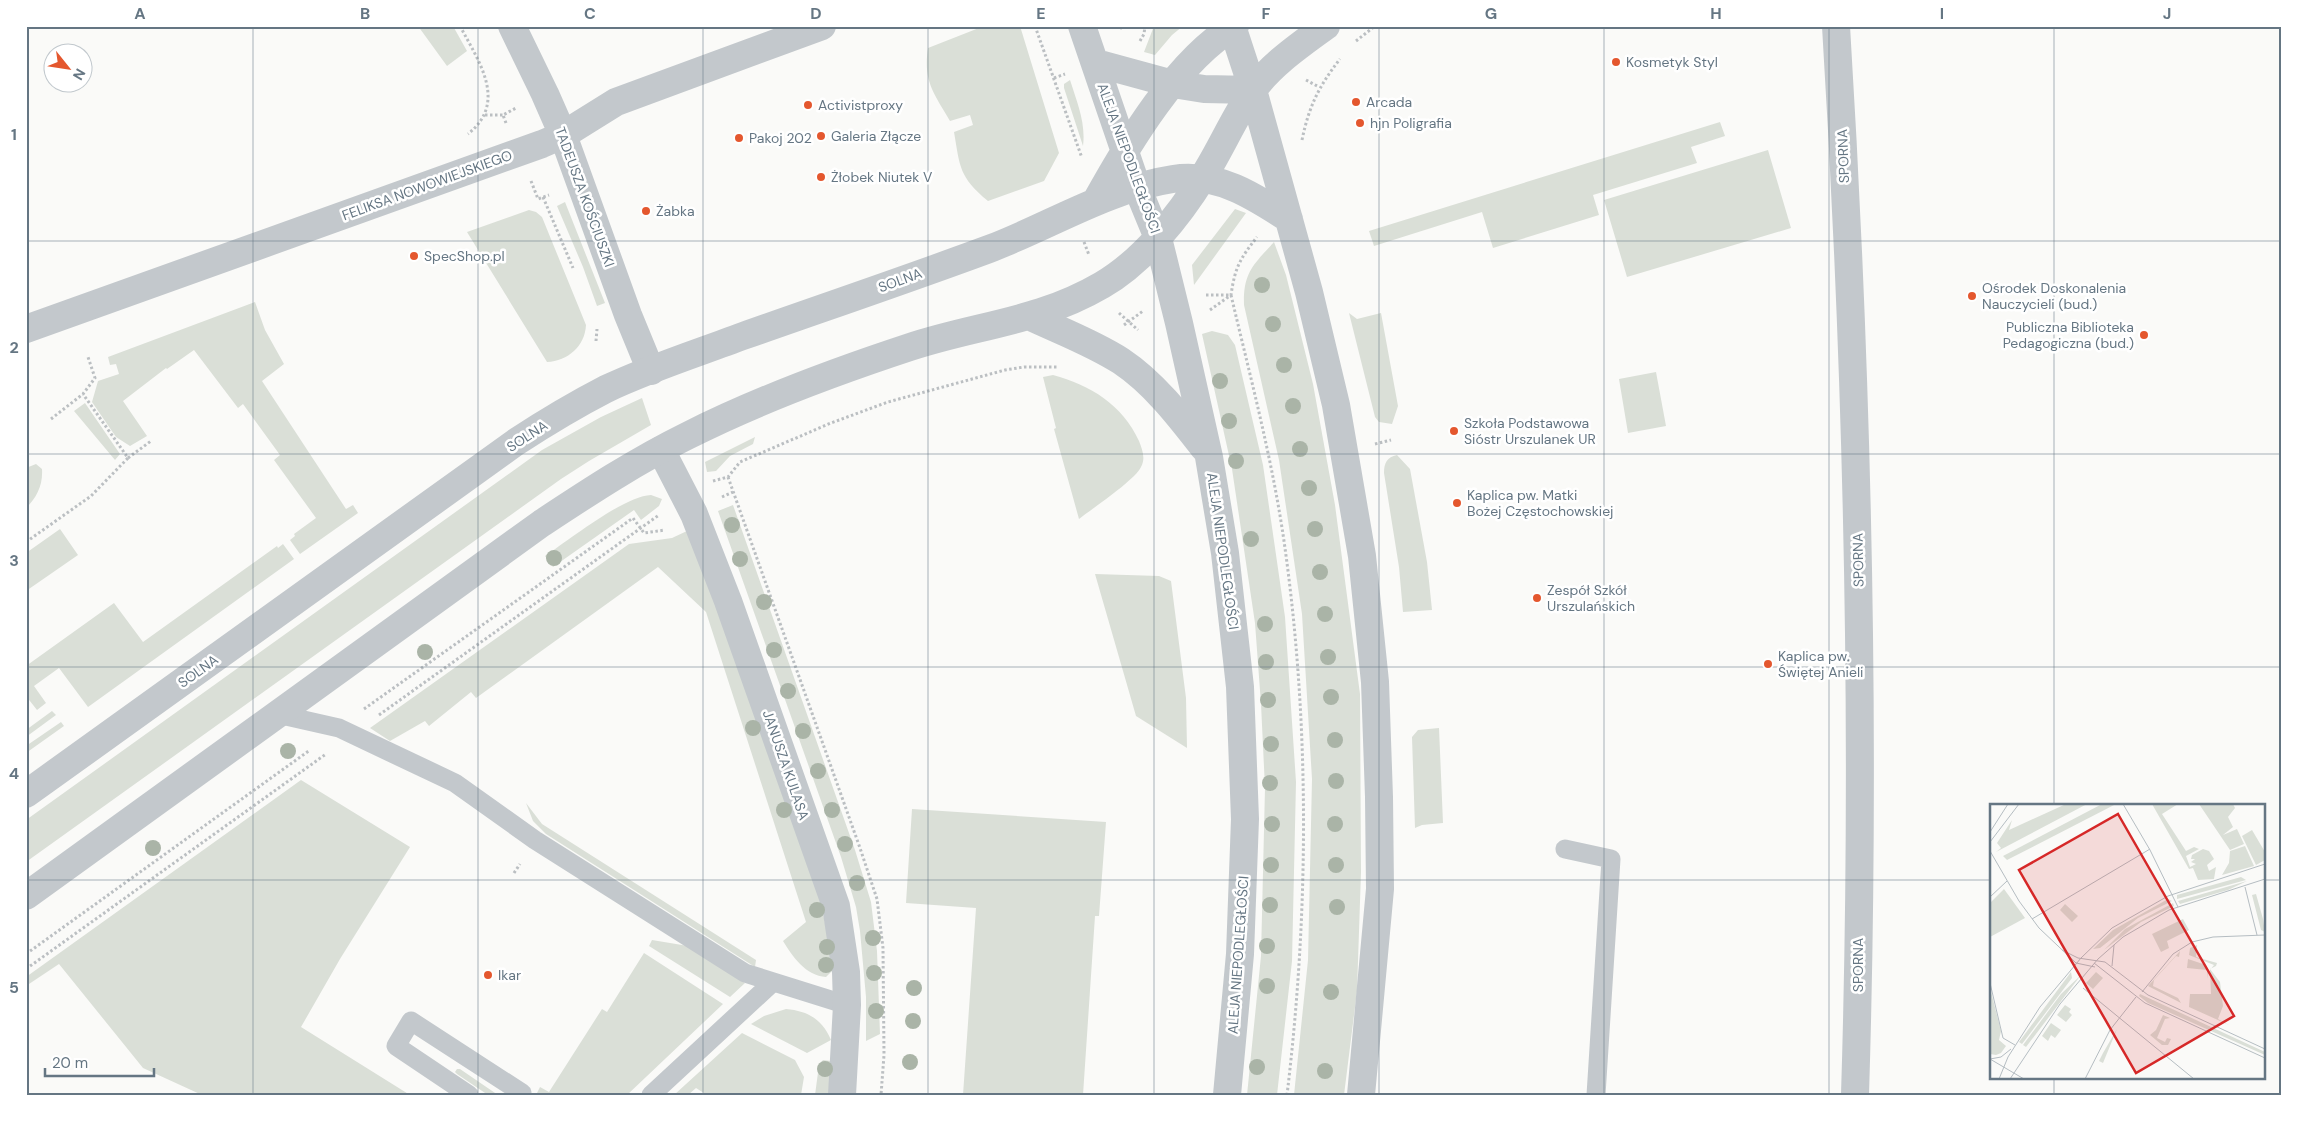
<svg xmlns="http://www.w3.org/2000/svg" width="2307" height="1121" viewBox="0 0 2307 1121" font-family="'DM Sans',sans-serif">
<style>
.green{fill:#dadfd7}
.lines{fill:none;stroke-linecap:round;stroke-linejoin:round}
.path{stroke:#bbbfc2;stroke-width:3;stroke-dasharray:2.5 2.5;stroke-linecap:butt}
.service{stroke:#c3c8cc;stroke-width:19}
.minor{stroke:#c3c8cc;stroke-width:28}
.tertiary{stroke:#c3c8cc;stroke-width:28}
.tree{fill:#aab4a7}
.grid{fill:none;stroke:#657683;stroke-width:1;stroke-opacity:0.55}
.poi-dot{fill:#e4572e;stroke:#fff;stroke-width:2}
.labels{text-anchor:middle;stroke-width:5;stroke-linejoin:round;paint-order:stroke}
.poi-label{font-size:14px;fill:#657683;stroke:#fff;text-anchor:start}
.street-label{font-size:14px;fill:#657683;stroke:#fff}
.inset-road{fill:none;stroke:#b5bdc2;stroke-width:1}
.view{fill:#d62828;fill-opacity:0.15;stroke:#d62828;stroke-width:2.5}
.inset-edge{fill:none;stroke:#657683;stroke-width:2.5}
.neatline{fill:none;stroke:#657683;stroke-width:2}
.grid-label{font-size:16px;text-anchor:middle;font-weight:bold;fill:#657683}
</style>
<rect width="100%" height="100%" fill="#fafaf8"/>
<path class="green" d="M418,26H453L467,51L447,66Z
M984,26H1020L1059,153L1044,181L988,201C959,177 960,167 954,132L973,125L970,115L950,121C934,93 923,82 928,48Z
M1154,26H1183L1172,35L1155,55L1144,52Z
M1070,80C1077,102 1086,123 1083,146L1064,88V84Z
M1720,122L1725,136L1691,147L1697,163L1593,195L1599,215L1493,248L1482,212L1374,246L1369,231Z
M1768,150L1791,228L1627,277L1604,200Z
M565,202L605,303L597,306L583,267L557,206Z
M1235,209L1246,213L1194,285L1192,265Z
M529,210L536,212L542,217L586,325C585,346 568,361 547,362L467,232Z
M1274,242L1286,275L1313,384L1335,505L1360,694L1361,872L1357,991L1344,1095H1294L1308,960L1312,779L1302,614L1279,460L1244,305C1243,273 1253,265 1274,242Z
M255,302L265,330L284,364L262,381L346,509L353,505L358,513L300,554L290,540L295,536L294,534L316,518L274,460L280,455L243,404L238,408L194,350L167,369L166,368L123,401L147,436L130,446L116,437L92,402L98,381L119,374L116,364L110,365L108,357Z
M1349,313L1357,319L1381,313L1398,406L1392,424L1379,422L1375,417Z
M1212,331L1228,335L1235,345L1263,465L1285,617L1296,782L1292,961L1277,1095H1247L1261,956L1265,788L1261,704L1255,623L1232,469L1202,334Z
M1656,372L1666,426L1628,433L1619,379Z
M1053,375C1090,385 1123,405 1139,441C1142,449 1146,458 1141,467C1135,480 1093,508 1079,519L1054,429L1056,428L1043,377Z
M642,398L651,425L589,461L561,479L26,862V820L542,450L601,417Z
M85,403L120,454L115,460L74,411Z
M755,437L753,444L730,456L716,471L707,472L705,462Z
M1397,455L1410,469L1427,562L1432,610L1403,612L1399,567L1384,473C1384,463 1387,457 1397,455Z
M36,464L42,469C43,485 37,497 26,508V496L29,495L26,488V468Z
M651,495L662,499L659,506L641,520L634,510L553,567L545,556C569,540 624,496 651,495Z
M733,505L855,850L871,902L877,951L880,1034L866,1041V997L860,931L856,907L841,857L718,511Z
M60,529L78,555L26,591V553Z
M687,531L691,535L813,873C822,906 829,937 832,971L826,977C806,976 792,956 783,941L806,922L706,612L658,567L476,698L471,692L429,726L425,721L390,741L370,728L629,544L672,538Z
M283,544L294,559L88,707L59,668L34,686L46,703L37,710L26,696V666L114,603L143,642L277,546L278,548Z
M1095,574L1159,576L1171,581L1186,698L1187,748L1136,716Z
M52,711L56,715L26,737V730Z
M61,722L64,726L26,753V746Z
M1439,728L1443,823L1422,825L1415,828L1412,737L1418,730Z
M301,780L410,847L340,959L301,1027L410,1095H202L143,1068L59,964L26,986V977Z
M526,803L542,824L756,960L755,967L546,834L533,821Z
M912,809L1106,822L1099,916H1095L1083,1095H963L976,908L906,903Z
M652,940L688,946L745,983L730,997L649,946Z
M644,953L723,1004L627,1095H536L540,1087L549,1092L602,1009L607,1012Z
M786,1009C808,1011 822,1019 831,1040L807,1053L751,1024L764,1016Z
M742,1033L795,1060L804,1077L801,1095H707L696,1088L688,1095H674Z
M823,1060L831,1061L830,1095H815L819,1065Z
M457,1069H460L498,1095H488L457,1074L455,1072Z"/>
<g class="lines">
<path class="path" d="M460,26C479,62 508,102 468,134
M1035,26L1082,158
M1120,29L1122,26
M1140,41L1144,34L1145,26
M1356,41L1375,26
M1054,78L1065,74
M1306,80L1319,87
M485,115H503
M506,123L503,115L516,108
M1302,140C1309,106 1319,86 1340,59
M531,181L538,199L549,195
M543,197L573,268
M1084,242L1089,255
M1206,295H1231C1250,376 1272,458 1284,541C1310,724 1309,911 1287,1095
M1210,310L1231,295C1235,267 1240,259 1257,237
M1119,313L1138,330
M1124,325L1143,311
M596,341L597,329
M51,419L83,394L95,378L88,357
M1375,444L1391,440
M128,458L151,441
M728,477L860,848L877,899L883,948L884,1055L881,1095
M713,481L728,477L740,462L831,423L888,402L1005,370L1024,367H1058
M722,497L733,492
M26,542L91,496L128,458L83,394
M364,709L633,518L644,533L665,530
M379,715L659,515
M514,873L520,864
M26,954L310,750
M26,969L326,754"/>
<path class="service" d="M277,714L339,728L455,783L535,840L745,973L847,1005
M1565,849L1611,859L1596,1095
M469,1095L396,1046L411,1021L522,1093
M651,1095L773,982"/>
<path class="minor" d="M512,26L545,94L563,135L628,315L651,371
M1836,26C1858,382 1866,739 1855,1095
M26,329L542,144L563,135L616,102L822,26
M661,450L694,514L728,601L836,906L846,972L847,1005L842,1095"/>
<path class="tertiary" d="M1082,26L1137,187L1158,238L1179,323L1209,457L1225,553L1240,687L1245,819L1240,954L1227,1095
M1232,26L1253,90L1309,292L1336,405L1362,556L1375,682L1379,797L1380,889L1361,1095
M1096,63L1173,84L1204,89L1253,90
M1096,201C1127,145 1178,59 1235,26
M1031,317C1061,331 1093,343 1121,361C1154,383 1180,417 1204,448
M26,794L516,442C545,423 575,405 606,389C650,368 698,353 743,336C825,307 908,279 989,249C1050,226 1107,189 1173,179C1217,172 1254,196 1289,219
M26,896L542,523C589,492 636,461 687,436C758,400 834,372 910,347C976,325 1039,322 1102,285C1142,262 1179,216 1203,177C1221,149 1234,117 1253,90C1272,64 1300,45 1326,26"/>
</g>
<g class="tree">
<circle cx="1262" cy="285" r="8"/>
<circle cx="1273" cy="324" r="8"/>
<circle cx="1284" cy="365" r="8"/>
<circle cx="1220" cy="381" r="8"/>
<circle cx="1293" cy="406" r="8"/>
<circle cx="1229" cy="421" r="8"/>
<circle cx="1300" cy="449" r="8"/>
<circle cx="1236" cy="461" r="8"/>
<circle cx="1309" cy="488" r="8"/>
<circle cx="732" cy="525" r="8"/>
<circle cx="1315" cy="529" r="8"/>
<circle cx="1251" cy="539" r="8"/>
<circle cx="554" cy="558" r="8"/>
<circle cx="740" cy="559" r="8"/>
<circle cx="1320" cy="572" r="8"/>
<circle cx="764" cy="602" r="8"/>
<circle cx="1325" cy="614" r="8"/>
<circle cx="1265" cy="624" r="8"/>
<circle cx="774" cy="650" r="8"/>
<circle cx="425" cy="652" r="8"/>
<circle cx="1328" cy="657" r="8"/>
<circle cx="1266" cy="662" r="8"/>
<circle cx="788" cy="691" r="8"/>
<circle cx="1331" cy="697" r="8"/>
<circle cx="1268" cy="700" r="8"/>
<circle cx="753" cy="728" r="8"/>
<circle cx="803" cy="731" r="8"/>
<circle cx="1335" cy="740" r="8"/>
<circle cx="1271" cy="744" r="8"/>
<circle cx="288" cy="751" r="8"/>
<circle cx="818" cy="771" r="8"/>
<circle cx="1336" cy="781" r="8"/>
<circle cx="1270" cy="783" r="8"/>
<circle cx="784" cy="810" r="8"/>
<circle cx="832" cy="810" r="8"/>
<circle cx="1272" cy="824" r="8"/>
<circle cx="1335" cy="824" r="8"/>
<circle cx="845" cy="844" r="8"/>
<circle cx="153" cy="848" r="8"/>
<circle cx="1271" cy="865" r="8"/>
<circle cx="1336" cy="865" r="8"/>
<circle cx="857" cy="883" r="8"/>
<circle cx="1270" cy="905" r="8"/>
<circle cx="1337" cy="907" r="8"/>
<circle cx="817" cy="910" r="8"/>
<circle cx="873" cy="938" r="8"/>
<circle cx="1267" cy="946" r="8"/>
<circle cx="827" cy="947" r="8"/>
<circle cx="826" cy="965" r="8"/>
<circle cx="874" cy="973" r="8"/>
<circle cx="1267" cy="986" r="8"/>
<circle cx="914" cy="988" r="8"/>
<circle cx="1331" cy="992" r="8"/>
<circle cx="876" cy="1011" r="8"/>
<circle cx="913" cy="1021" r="8"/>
<circle cx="910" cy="1062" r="8"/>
<circle cx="1257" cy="1067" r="8"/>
<circle cx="825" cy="1069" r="8"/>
<circle cx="1325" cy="1071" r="8"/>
</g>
<path class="grid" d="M253,26V1095M478,26V1095M703,26V1095M928,26V1095M1154,26V1095M1379,26V1095M1604,26V1095M1829,26V1095M2054,26V805M26,241H2281M26,454H2281M26,667H2281M26,880H1991M2263,880H2281M2054,1077V1095"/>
<g class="poi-dot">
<circle cx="1616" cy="62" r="5"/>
<circle cx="1356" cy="102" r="5"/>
<circle cx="808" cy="105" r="5"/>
<circle cx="1360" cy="123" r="5"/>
<circle cx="821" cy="136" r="5"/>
<circle cx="739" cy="138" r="5"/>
<circle cx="821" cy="177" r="5"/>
<circle cx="646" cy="211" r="5"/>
<circle cx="414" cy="256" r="5"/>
<circle cx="1972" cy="296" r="5"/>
<circle cx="2144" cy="335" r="5"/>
<circle cx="1454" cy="431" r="5"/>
<circle cx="1457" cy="503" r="5"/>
<circle cx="1537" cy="598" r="5"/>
<circle cx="1768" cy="664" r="5"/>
<circle cx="488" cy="975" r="5"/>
</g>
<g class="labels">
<g class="poi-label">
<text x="1626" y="67">Kosmetyk Styl</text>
<text x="1366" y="107">Arcada</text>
<text x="818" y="110">Activistproxy</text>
<text x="1370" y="128">hjn Poligrafia</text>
<text x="831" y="141">Galeria Złącze</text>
<text x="749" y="143">Pakoj 202</text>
<text x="831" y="182">Żłobek Niutek V</text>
<text x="656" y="216">Żabka</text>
<text x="424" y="261">SpecShop.pl</text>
<text x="1982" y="293">Ośrodek Doskonalenia<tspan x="1982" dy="16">Nauczycieli (bud.)</tspan></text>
<text x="2134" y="332" text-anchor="end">Publiczna Biblioteka<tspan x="2134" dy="16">Pedagogiczna (bud.)</tspan></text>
<text x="1464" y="428">Szkoła Podstawowa<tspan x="1464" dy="16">Sióstr Urszulanek UR</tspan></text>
<text x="1467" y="500">Kaplica pw. Matki<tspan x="1467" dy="16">Bożej Częstochowskiej</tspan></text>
<text x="1547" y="595">Zespół Szkół<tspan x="1547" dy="16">Urszulańskich</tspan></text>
<text x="1778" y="661">Kaplica pw.<tspan x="1778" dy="16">Świętej Anieli</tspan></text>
<text x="498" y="980">Ikar</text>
</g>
<g class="street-label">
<text transform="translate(1843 156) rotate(-92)" y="5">SPORNA</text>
<text transform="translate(1129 158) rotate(70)" y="5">ALEJA NIEPODLEGŁOŚCI</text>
<text transform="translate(427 185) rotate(-20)" y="5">FELIKSA NOWOWIEJSKIEGO</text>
<text transform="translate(585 197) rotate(70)" y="5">TADEUSZA KOŚCIUSZKI</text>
<text transform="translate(900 280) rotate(-20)" y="5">SOLNA</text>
<text transform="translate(527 436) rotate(-33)" y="5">SOLNA</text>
<text transform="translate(1223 551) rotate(82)" y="5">ALEJA NIEPODLEGŁOŚCI</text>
<text transform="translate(1858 560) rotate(-91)" y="5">SPORNA</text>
<text transform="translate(198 671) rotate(-36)" y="5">SOLNA</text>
<text transform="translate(786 765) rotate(71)" y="5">JANUSZA KULASA</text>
<text transform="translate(1238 955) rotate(-86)" y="5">ALEJA NIEPODLEGŁOŚCI</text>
<text transform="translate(1858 965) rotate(-90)" y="5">SPORNA</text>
</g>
</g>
<g transform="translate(1990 804)">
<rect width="275" height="275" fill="#fafaf8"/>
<path d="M76,0H97L6,48L11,44L7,39L22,16L19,26ZM112,0H126L17,56L13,52ZM162,0H188L172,10L196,47L204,43L209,45L196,52L200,63L206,60L201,58L205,55H201L202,51L213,45L219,47L224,55L217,61L219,67L226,63L224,75L208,76L203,64L199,65ZM209,0H243L245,4L238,13L243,23L233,31L247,25L254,40L240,46ZM262,26L275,48V56L266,61L252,32ZM255,42L264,62L232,71L239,59L240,47ZM251,73L256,76L187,95V91ZM257,77L238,86L190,100L188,97ZM14,85L35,114L0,133V99ZM266,90L273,115L275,128L271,126L262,91ZM178,95L182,97L148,114L110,144L103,145L123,126ZM183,99L184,102L151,118L114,146L135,125ZM75,100L88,112L82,118L70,106ZM193,115L199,126L177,137L179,144L171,148L162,130ZM207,141L206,153L227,159L226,162L220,165L230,178L233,202L228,215L239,221L199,203L200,190H221L220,166L224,161L199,151L200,144ZM190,147L189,153L186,152L164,176L163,182L188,194L191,199L158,182ZM198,155L216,161L218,166L217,175V166L197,164ZM81,168L82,174L32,240L29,238ZM106,168L113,174L103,185L96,179ZM91,171L36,243L33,241L71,190ZM0,184L11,227L9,236L16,242L11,249L6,251L0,250ZM150,190L275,248V251L158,199L149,192ZM75,201L81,205L79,208L82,211L76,218L67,211ZM173,211L180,214L175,215L167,234L175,238L177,234L181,235L178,241H172L160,231L166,226ZM61,219L71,226L65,234L61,231L58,237L52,232ZM127,225L113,259L109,257L113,249Z" fill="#dadfd7"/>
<path class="inset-road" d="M133,0L160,46L188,103M0,28L18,0M0,38L29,0M0,47L29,97L49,124L86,159L105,163M255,83L267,131M0,93L17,77M42,115L160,45M72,146L88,154L115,158L158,191L275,245M104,159L155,199L275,254M122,162L124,141M0,179L13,234L25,241M93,184L204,275M152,188L183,150L202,138L223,133L275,131M0,255L34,275M0,255L11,253L21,245M9,275L18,253L50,203L91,154L122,124L178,92L275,60M20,275L70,200L108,155L133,133L179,106L275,75M95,275L120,226L146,193"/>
<path class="view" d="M128,10L244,212L146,269L29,66Z"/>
<rect width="275" height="275" class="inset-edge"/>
</g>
<rect width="2307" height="1121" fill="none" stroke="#ffffff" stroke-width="55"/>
<g transform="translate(68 68) rotate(120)"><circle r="24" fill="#ffffff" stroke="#c1c8cd"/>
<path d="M0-4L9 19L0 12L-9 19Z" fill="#e4572e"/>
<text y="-8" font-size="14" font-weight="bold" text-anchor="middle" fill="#657683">N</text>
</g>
<path d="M45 1068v8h109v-8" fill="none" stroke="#657683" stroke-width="2.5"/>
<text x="52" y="1068" font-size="15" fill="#657683" stroke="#ffffff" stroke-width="4" paint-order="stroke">20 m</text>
<rect x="28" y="28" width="2252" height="1066" class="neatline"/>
<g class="grid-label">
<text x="140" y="19">A</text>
<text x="365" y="19">B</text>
<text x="590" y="19">C</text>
<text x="816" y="19">D</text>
<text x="1041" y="19">E</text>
<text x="1266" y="19">F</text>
<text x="1491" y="19">G</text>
<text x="1716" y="19">H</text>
<text x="1942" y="19">I</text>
<text x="2167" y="19">J</text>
<text x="14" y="140">1</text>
<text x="14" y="353">2</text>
<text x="14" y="566">3</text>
<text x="14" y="779">4</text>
<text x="14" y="993">5</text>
</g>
</svg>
